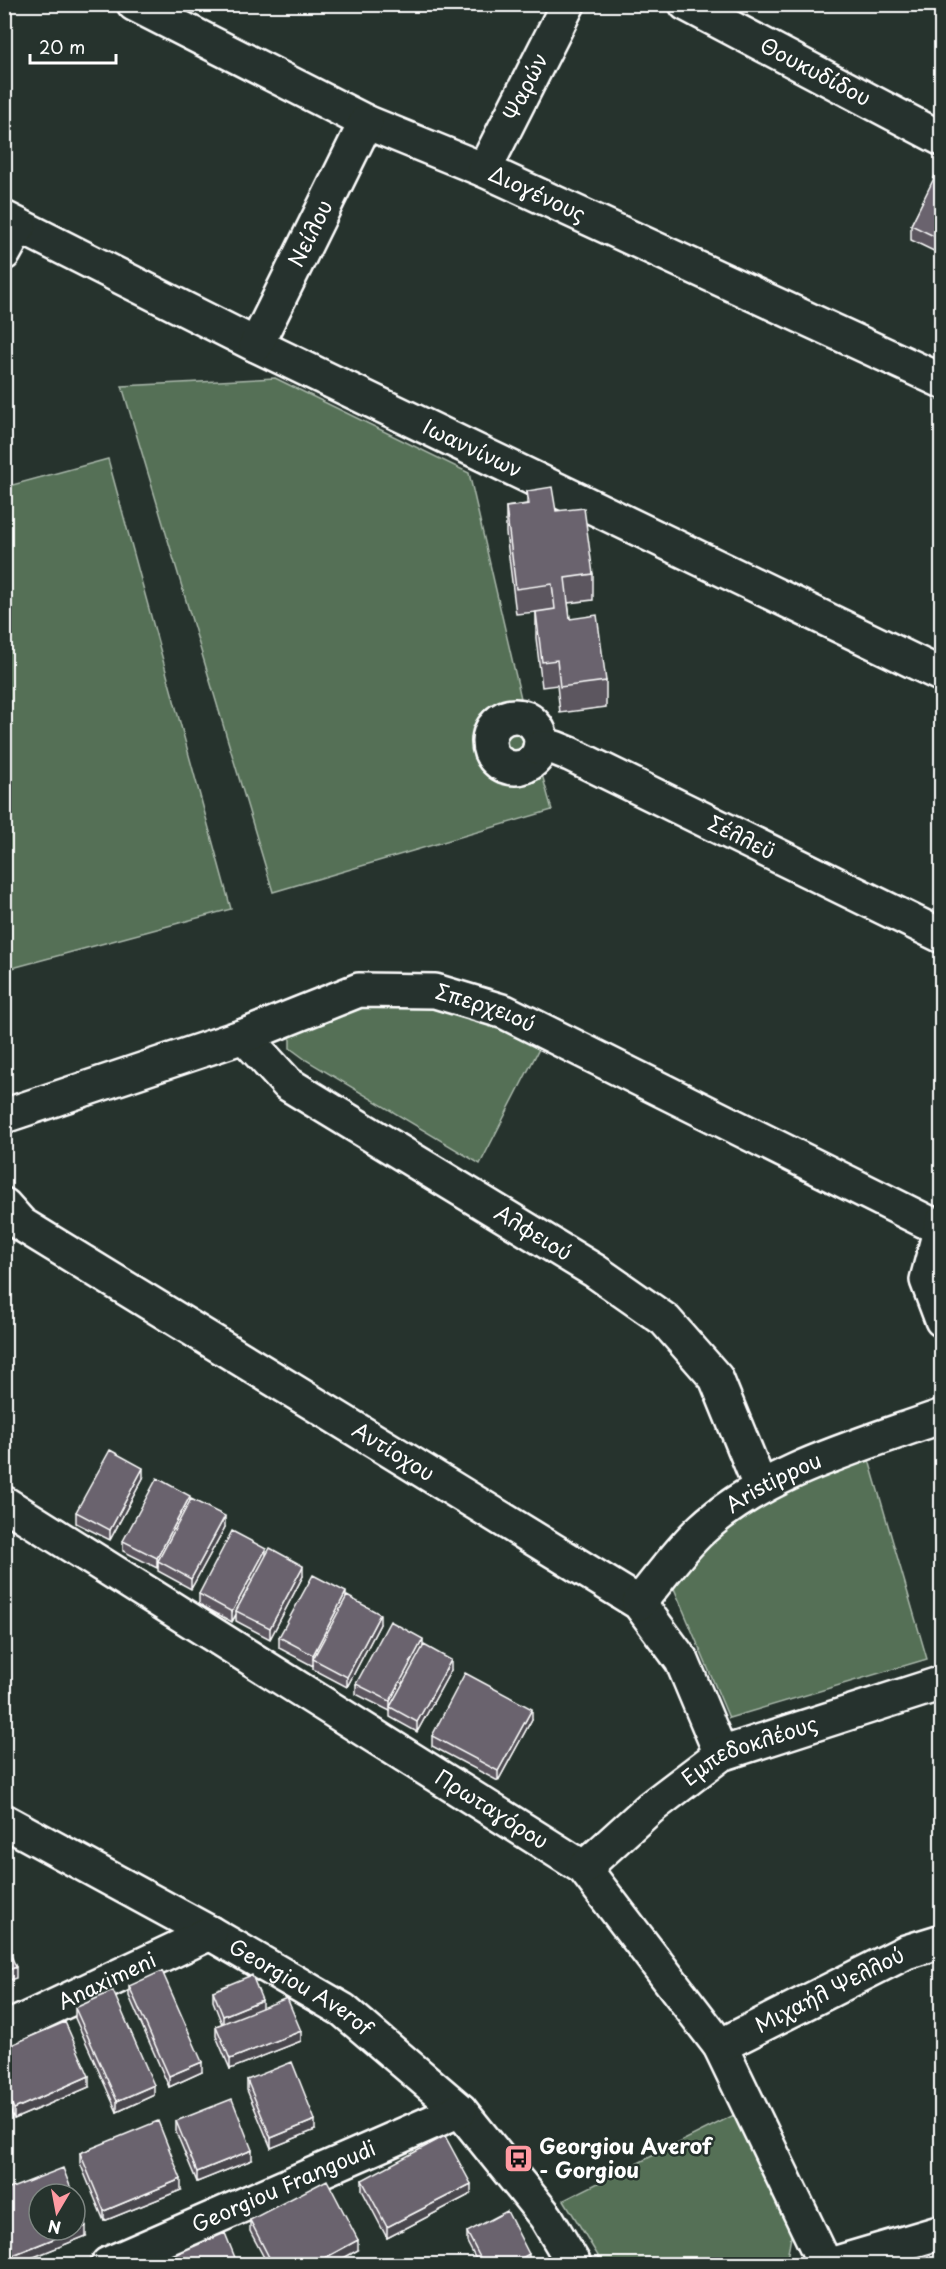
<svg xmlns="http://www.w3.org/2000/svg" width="946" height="2269" viewBox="0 0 946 2269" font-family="'Playpen Sans',sans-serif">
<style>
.green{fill:#547057;stroke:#aab8ab;stroke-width:1.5}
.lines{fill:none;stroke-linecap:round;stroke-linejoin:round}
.minor-casing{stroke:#fff;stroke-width:38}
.minor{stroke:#26332d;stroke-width:33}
.wall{fill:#5b565f;stroke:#fff;stroke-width:1.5}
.shaded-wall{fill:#4a464d;stroke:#fff;stroke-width:1.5}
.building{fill:#6a646e;stroke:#fff;stroke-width:1.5}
.labels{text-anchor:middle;stroke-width:5;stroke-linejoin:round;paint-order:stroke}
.street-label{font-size:21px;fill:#fff;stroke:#26332d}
.poi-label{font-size:21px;font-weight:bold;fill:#fff;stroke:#26332d;text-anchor:start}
</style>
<rect width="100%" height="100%" fill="#26332d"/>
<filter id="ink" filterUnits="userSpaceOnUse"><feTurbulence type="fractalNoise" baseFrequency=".0167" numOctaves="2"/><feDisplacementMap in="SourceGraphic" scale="12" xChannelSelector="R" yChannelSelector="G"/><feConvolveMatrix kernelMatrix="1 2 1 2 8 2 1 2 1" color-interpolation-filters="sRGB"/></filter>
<g filter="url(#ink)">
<path class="green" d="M275,378L469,473L523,707L552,810L273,892L122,386Z
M108,459L231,909L5,970V487Z
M367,1002L447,1005L540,1047L480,1164L306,1060L290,1048V1030Z
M867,1453L927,1659L729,1718L667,1572L789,1487Z
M738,2113L792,2231L786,2264H603L564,2200Z"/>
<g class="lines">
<defs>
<g id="minor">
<path id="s1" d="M134,4L366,122L484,170L942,381"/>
<path id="s2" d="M686,4L942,139"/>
<path id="s3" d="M484,170L568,4"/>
<path id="s4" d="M4,218L256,345L942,675"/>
<path d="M4,253L19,226"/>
<path id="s5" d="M256,345L366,122"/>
<circle cx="515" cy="742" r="26"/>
<path id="s6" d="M540,748H555L570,754L942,936"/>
<path id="s7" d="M244,1036L288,1084L595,1271L665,1320L716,1378L760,1486"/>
<path id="s8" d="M4,1116L244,1036L359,990L435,991L505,1012L939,1228"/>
<path id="s9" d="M4,1205L21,1224L639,1603L682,1661L721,1754"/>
<path d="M942,1223L927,1280L942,1320"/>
<path id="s10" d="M4,1503L584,1868L720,2046L825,2264"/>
<path id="s11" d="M639,1603C658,1580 681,1548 702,1529C765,1471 862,1445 942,1416"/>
<path id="s12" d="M4,1821L210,1933L343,2010L460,2110L546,2217L574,2264"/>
<path id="s13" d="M584,1868L650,1808L721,1754L942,1683"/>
<path id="s14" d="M4,2030L210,1933"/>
<path id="s15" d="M720,2046L906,1952L942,1941"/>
<path id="s16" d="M108,2264L460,2110"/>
<path d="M833,2264L942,2232"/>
</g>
</defs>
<use href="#minor" class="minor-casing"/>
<use href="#minor" class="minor"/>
</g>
<path class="wall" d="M942,165V255L911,240V225Z
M527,491L556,511L593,574V600L568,603L570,619L606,681V707L560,713L557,685L542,687L536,638V612L516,614L506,533V507L527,504Z
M143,1478L110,1540L76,1523V1512Z
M190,1501L225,1527L191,1589L158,1571V1566L157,1568L123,1551V1541Z
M266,1557L303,1576L270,1639L236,1621V1614L232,1622L199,1604V1594Z
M346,1598L380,1624L347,1687L313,1669V1664V1666L279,1648V1637Z
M423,1647L451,1670L417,1732L390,1717V1711L356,1694V1684Z
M532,1719L498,1781L432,1746V1736Z
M129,1986L202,2072L169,2087L129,1996Z
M213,1991L262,2008L301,2041L230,2069L216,2036V2026L222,2024L213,2001Z
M75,2008L154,2095L117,2112L75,2018Z
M4,2048L89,2087L14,2119L4,2097Z
M247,2080L315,2130L271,2148L247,2090Z
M176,2121L252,2160L197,2182L176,2132Z
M80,2153L181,2190L104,2221L80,2163Z
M362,2180L471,2194L387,2238L362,2190Z
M4,2191L86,2236L14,2265H7L4,2258Z
M250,2220L358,2250L331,2265H268L250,2231Z
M467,2232L529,2265H479L467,2242Z"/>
<path class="shaded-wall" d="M143,1468V1478L110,1540V1530Z
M190,1496V1506L158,1561V1566L157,1568V1558Z
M225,1516V1527L191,1589V1579Z
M266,1549V1559L236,1611V1614L232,1622V1612Z
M303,1566V1576L270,1639V1628Z
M346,1592V1603L313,1659V1666V1655Z
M380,1614V1624L347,1687V1677Z
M423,1639V1649L390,1707V1712V1701Z
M451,1660V1670L417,1732V1722Z
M532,1709V1719L498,1781V1771Z
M16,1967V1978L4,1982V1972Z
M262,2000V2011L223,2026V2016Z
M301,2031V2041L230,2069V2059Z
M202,2062V2072L169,2087V2076Z
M89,2076V2087L14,2119V2109Z
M154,2085V2095L117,2112V2101Z
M315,2120V2130L271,2148V2138Z
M252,2150V2160L197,2182V2172Z
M181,2179V2190L104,2221V2211Z
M471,2184V2194L387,2238V2227Z
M86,2226V2236L14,2265H8V2257Z
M358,2240V2250L331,2265H312Z
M529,2254V2265H510Z"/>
<path class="building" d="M941,164L942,165V240L911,225Z
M552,487L556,511L584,508L593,574L565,578L570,619L597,615L606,681L560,687L557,660L542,662L536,612L555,609L552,584L516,589L506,507L529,504L527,491Z
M110,1450L143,1468L110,1530L76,1512Z
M157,1478L190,1496L157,1558L123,1541Z
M191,1499L225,1516L191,1579L158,1561Z
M232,1531L266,1549L232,1612L199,1594Z
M270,1548L303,1566L270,1628L236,1611Z
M313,1575L346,1592L313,1655L279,1637Z
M347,1596L380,1614L347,1677L313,1659Z
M390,1621L423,1639L390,1701L356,1684Z
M424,1645L451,1660L417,1722L390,1707Z
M465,1673L532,1709L498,1771L432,1736Z
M4,1939L16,1967L4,1972Z
M162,1971L202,2062L169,2076L129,1986Z
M252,1975L262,2000L223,2016L213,1991Z
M113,1991L154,2085L117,2101L75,2008Z
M287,1998L301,2031L230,2059L216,2026Z
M65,2022L89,2076L14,2109L4,2087V2048Z
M292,2062L315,2120L271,2138L247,2080Z
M232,2099L252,2150L197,2172L176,2121Z
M158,2121L181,2179L104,2211L80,2153Z
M445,2136L471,2184L387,2227L362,2180Z
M63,2168L73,2194H39V2230H75V2198L86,2226L8,2257L4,2247V2191Z
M327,2180L358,2240L312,2265H273L250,2220Z
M507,2211L529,2254L510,2265H484L467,2232Z
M225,2233L238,2265H151Z
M398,2261L399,2265H390Z"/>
</g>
<defs>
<symbol id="bus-square" viewBox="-11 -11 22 22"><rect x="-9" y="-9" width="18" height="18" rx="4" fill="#ff9aa2" stroke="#26332d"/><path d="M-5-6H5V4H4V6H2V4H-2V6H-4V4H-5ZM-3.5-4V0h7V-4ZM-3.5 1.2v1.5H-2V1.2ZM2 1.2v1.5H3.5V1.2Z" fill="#111"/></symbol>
</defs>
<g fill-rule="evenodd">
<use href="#bus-square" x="502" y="2142" width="33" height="33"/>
</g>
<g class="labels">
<g class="street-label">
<text dy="7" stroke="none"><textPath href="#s2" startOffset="146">Θουκυδίδου</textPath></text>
<text dy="7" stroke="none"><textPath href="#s3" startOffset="93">Ψαρών</textPath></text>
<text dy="7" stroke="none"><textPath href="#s1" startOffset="446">Διογένους</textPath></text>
<text dy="7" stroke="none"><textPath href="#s5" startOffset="124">Νείλου</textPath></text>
<text dy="7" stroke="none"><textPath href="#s4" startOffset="522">Ιωαννίνων</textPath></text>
<text dy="7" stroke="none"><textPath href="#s6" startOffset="222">Σέλλεϋ</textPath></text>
<text dy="7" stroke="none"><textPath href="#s8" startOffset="506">Σπερχειού</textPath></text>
<text dy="7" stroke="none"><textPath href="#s7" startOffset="352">Αλφειού</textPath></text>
<text dy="7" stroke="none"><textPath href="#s9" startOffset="462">Αντίοχου</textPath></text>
<text dy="7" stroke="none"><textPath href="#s11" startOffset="183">Aristippou</textPath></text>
<text dy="7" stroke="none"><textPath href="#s13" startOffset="206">Εμπεδοκλέους</textPath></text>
<text dy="7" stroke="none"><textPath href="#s10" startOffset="576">Πρωταγόρου</textPath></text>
<text dy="7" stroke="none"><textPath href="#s14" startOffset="114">Anaximeni</textPath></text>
<text dy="7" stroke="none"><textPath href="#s12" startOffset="340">Georgiou Averof</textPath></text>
<text dy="7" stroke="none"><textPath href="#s15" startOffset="123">Μιχαήλ Ψελλού</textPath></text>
<text dy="7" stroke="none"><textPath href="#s16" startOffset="192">Georgiou Frangoudi</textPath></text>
</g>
<g class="poi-label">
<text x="539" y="2154">Georgiou Averof<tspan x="539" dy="24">- Gorgiou</tspan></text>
</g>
</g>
<rect width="946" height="2269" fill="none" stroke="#26332d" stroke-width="24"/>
<rect x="12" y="12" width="922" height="2245" fill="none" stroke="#fff" stroke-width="2" filter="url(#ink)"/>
<g transform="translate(57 2212) rotate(190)"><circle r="28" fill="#26332d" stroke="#7d8581" stroke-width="1.5"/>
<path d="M0-4.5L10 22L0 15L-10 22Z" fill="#ff9aa2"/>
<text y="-9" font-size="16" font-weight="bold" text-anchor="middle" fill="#ffffff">N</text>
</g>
<path d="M30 54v9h86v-9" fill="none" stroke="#ffffff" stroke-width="3"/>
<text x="39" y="54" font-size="18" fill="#ffffff" stroke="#26332d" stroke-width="4.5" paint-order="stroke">20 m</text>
</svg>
